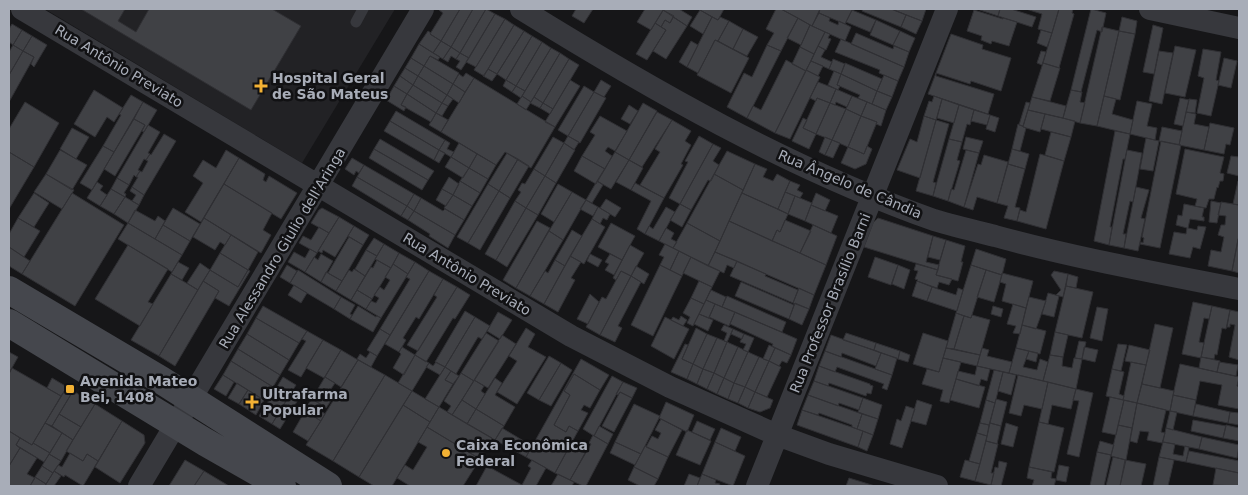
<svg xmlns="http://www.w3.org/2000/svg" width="1248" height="495" viewBox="0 0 1248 495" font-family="'DejaVu Sans',sans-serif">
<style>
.built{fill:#222225}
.building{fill:#404145;stroke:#303034}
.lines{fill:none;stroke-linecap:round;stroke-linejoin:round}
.service{stroke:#37383d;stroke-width:11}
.minor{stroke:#37383d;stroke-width:22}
.secondary{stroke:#45474d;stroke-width:28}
.poi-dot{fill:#f2b134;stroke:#111113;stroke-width:2}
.labels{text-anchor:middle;stroke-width:5;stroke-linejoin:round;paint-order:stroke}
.street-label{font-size:14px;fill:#a8adb8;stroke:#111113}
.poi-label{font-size:14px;font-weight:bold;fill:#a8adb8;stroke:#111113;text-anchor:start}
</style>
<rect width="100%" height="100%" fill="#161618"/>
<path class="built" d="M45,9H395L302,163Z"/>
<path class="building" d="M81,9H125L118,21L136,32L149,9H272L301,26L251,110Z
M440,9H460L441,41L430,34L443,13L439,10Z
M460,9H473L451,47L441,41Z
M473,9H486L460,53L451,47Z
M486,9L495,14L469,58L460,53Z
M576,9H593L584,23L572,16Z
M645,9H664L651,30L637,22Z
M664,9H679L692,17L687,26L663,10Z
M701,9H724L718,20L700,10Z
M776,9H781L798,18L781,51L767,45L774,33L766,29Z
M781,9H820L812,26Z
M820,9H849L852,10L845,24L819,13Z
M863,9H891L906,15L901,27L862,11Z
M895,9H926L922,21L894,10Z
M977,9H1000L998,16Z
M1000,9H1011L1036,17L1032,27L998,16Z
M1026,9H1059L1052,33L1038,29L1042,14Z
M1059,9H1073L1072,13L1074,14L1059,68L1043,63Z
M1091,9L1106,13L1102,32L1097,30L1081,92L1071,90Z
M663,10L674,16L670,23L665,20L661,27L655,23Z
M700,10L712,17L703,34L690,26Z
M852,10L876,20L870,32L846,22Z
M974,10L1003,19V18L1017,22L1009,46L992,41L991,44L981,40L982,36L967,31Z
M819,13L830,18L829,21L838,25L839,21L851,27L845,41L812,26Z
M495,14L505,19L476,67L466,62Z
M906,15L922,21L916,34L901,27Z
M673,17L687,26L666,59L653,51L666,30L661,27L665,20L670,23Z
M712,17L718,20L720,17L729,21L718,41L715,40L698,73L687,67Z
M1122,17L1137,21L1135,34L1119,31Z
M798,18L810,25L801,45L787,38Z
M505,19L514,25L484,76L474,70Z
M876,20L900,31L893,45L870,35Z
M729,21L743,29L733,49L718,41Z
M655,23L666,30L647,60L636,54Z
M12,24L22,30L13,45L9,42V29Z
M514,25L524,31L497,74L488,69Z
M810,25L825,32L814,54L800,47Z
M1153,25L1163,28L1154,74L1143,72Z
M1102,27L1119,31L1097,126L1080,123Z
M743,29L758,37L747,56L733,49Z
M22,30L32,36L23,51L13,45Z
M1041,30L1052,33L1047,47L1037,43Z
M428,31L431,33L430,34L441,41L433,53L419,44Z
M524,31L532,36L506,80L497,74Z
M900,31L915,38L909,52L893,45Z
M1119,31L1135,34L1120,100L1104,96Z
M825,32L830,34L828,38L831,39L826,50L818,46Z
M856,33L893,49L894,46L909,52L904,67L851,44Z
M951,34L983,45L982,49L1011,58L1001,91L971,81L970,84L936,73Z
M32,36L47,45L34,67L31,64L34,57L23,51Z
M532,36L542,42L516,86L506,80Z
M841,39L904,67L898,81L879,73L880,70L835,52Z
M715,40L749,58L731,93L697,75Z
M441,41L451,47L443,59L433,53Z
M691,41L698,45L687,67L679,62Z
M542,42L551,48L525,91L516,86Z
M419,44L440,57L438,60L430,56L424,66L411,58Z
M13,45L23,51L9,75V52Z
M767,45L781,51L747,118L727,107L744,73L752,77Z
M818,46L825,50L821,57L832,62L829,69L811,61Z
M1175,46L1196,50L1185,97L1165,93Z
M451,47L460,53L456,59L451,56L448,62L443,59Z
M800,47L814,54L806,71L792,64Z
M551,48L560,53L531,102L522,96Z
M1203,49L1221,52L1216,80L1219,81L1211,116L1197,113L1204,78L1198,76Z
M23,51L34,57L9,102V75Z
M1041,51L1046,52L1042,65L1037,63Z
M1159,51L1173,53L1162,104L1149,101Z
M460,53L469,58L461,70L456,67L460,61L456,59Z
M560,53L569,59L543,103L534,97Z
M430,56L459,73L453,84L424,66Z
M411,58L424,66L418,76L405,68Z
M1224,58L1237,61L1231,88L1218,85Z
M569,59L579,65L553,109L543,103Z
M833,59L845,64L841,74L829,69Z
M786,60L806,71L775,133L747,118L753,106L761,110Z
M811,61L823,66L818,76L806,70Z
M845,63L882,79L877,91L841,74Z
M1043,63L1060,68L1050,101L1032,97Z
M424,66L453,84L447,95L418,76Z
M405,68L418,76L413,85L400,76Z
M488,69L497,74L492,81L483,76Z
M806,70L820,77L790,139L775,133Z
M834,71L841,74L837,85L840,86L838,90L828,85Z
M466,73L474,78L465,92L453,84L459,74L463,77Z
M936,73V76L994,94L988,114L928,94Z
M841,74L877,91L872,104L858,98L860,95L837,85Z
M884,75L898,81L892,97L877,91Z
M400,76L413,85L407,94L394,86Z
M418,76L447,95L442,103L413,85Z
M474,78L555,127L531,168L505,152L496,165L441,132Z
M506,80L516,86L512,92L503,86Z
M570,80L580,86L555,127L545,122Z
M601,80L611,86L604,97L594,92Z
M818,82L836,89L830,103L817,98L816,101L810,98Z
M453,84L465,92L459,103L447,95Z
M413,85L442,103L436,113L407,94Z
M394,86L407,94L401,105L406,107L404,111L386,100Z
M516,86L525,91L521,98L512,92Z
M584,86L594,92L568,136L558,130Z
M836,89L852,96L847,107L836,102L835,105L830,103Z
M94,90L123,108L114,122L107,117L95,137L74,124Z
M1071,90L1082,92L1080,102L1085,103L1080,123L1063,118Z
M877,91L892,97L886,110L872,104Z
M594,92L606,98L580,143L568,136Z
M407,94L436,113L431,122L401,105Z
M131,95L143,102L114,152L103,146L121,115L119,114Z
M447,95L453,99L448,106L442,103Z
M522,96L531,102L526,110L517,104Z
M852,96L867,102L861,116L846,109Z
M934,96L942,99L936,120L924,116L929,101L932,102Z
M1104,96L1116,99L1112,114L1133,120L1130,134L1097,126Z
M534,97L543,103L540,108L530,103Z
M1032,97L1066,106L1063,118L1028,110Z
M817,98L830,103L816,134L803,128Z
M1180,98L1189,100L1183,126L1174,124Z
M942,99L959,105L954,123L937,118Z
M1189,99L1197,100L1195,113L1186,112Z
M1137,101L1152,104L1147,126L1157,128L1155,140L1130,134Z
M25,102L59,123L34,167L9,152V129Z
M143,102L157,110L144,132L142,131L145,125L134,119Z
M867,102L886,110L881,126L876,124L877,122L861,116Z
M1026,102L1030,103L1023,126L1019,125Z
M442,103L448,106L442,116L436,113Z
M543,103L553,109L550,114L540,108Z
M643,103L657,111L629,160L615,152Z
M830,103L846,109L832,140L816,134Z
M629,105L638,111L630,124L621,119Z
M959,105L974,110L970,125L967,124L962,142L949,139Z
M846,109L861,116L848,147L832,140Z
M974,110L990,115L987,125L971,121Z
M1028,110L1045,114L1040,132L1023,127Z
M396,111L445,140L439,150L390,121Z
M657,112L672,120L642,167L629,160Z
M1186,112L1196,114L1194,124L1209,127L1204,150L1179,145Z
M436,113L448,120L441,132L429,125Z
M1045,114L1075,121L1071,137L1041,129Z
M990,115L999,118L995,132L986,129Z
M600,116L627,131L615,151L608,147L605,151L612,156L605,169L582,156L595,135L590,132Z
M861,116L877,122L864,154L848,147Z
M924,116L936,120L920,178L897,170L910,139L917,142Z
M803,118L807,120L803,128L816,134L809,149L792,141Z
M134,119L145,125L115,176L104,169Z
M672,120L691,131L685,141L691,145L681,164L683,165L664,198L640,185L660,152L655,149Z
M936,120L949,124L933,182L936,183L933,196L916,191Z
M390,121L439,150L434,160L384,131Z
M1210,123L1234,128L1230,145L1226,144L1224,154L1204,150Z
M1018,124L1026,128L1020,151L1012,149Z
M148,125L160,132L148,153L150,154L146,160L144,159L138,170L140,171L136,177L134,175L129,185L117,178Z
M1162,127L1182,131L1179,145L1159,141Z
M72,128L89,137L76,159L60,149Z
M1115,131L1130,134L1125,159H1123L1110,227H1112L1109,245L1094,241Z
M1051,132L1071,137L1064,161L1045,155Z
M164,134L176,141L144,195L132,187L138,177H136L140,171L142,172L148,161L146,160L150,154L151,155Z
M568,136L579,142L574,150L564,143Z
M699,136L713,144L680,204L669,198L688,162L685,161Z
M553,137L564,143L545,176L534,169Z
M825,137L832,140L825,155L819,152Z
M966,137L983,141L979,153L963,149Z
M1146,138L1159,141L1153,171L1140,169Z
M380,139L434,171L428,180L374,149Z
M949,139L962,142L957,160L960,161L948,201L933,196Z
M445,140L450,143L447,149L454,152L451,157L439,150Z
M832,140L840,143L833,158L825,155Z
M1161,141L1181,145L1160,248L1140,244L1141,242L1143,243L1144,238L1142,237Z
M459,143L477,154L469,168L451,157Z
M564,143L575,150L556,183L545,176Z
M713,144L721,148L713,161L719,165L711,181L708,180L691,210L680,204Z
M103,146L114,152L92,190L80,183Z
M867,146L872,149L866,164L855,169L841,163L848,147L864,154Z
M374,149L428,180L422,190L369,158Z
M1012,149L1029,154L1025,169L1008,164Z
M1185,149L1224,157L1220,173L1224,174L1223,181H1220L1218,188L1217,187L1214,199H1209L1206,208L1195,206L1197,199L1176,194Z
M60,150L87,165L72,190L46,174Z
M226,150L239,158L201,222L185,212L203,183L193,176L203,160L216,168Z
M439,150L445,153L439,163L434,160Z
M966,150L979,153L964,207L948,201L951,189L954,190Z
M1127,150L1142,153L1133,202L1130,201L1123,234H1126L1124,248L1109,245Z
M727,151L755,164L743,190L714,174Z
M9,152L34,167L9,209Z
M615,152L629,160L611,189L597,181Z
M507,153L518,159L499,191L488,184Z
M477,154L496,165L488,179L469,168Z
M1040,154L1064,161L1046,229L1017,221L1020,210L1026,212Z
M984,155L1008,162L997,203L977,197L973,210L964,207L978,164L981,165Z
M582,156L605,169L596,184L574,171Z
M1231,156L1239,157V176L1227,173Z
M451,157L469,168L463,178L445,167Z
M239,158L265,174L263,180L266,182L269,176L297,193L281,219L224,184Z
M352,158L364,165L359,173L356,171L354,175L345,169Z
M518,159L529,166L510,198L499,191Z
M629,160L643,168L631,190L616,182Z
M755,164L767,169L763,177L773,181L777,174L790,181L778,209L742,193Z
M1008,164L1025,169L1015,207L1020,208L1017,221L1004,218L1008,206L997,203Z
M364,165L414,194L407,206L357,177Z
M469,168L488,179L480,193L460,181Z
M534,169L545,176L526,208L515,201L521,192L518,190L522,183L525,184Z
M46,174L74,190L62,209L34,192Z
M714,174L743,190L720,241L687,223Z
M545,176L556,183L538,215L526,208Z
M357,177L407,206L401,216L352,186Z
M449,177L459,184L453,195L442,189Z
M117,178L129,185L124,193L126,194L125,197L111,189Z
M460,181L480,193L472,206L453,195Z
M597,181L603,185L592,203L586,200Z
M790,181L800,185L797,190L803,193L800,198L785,192Z
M1238,181H1239V205L1233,204Z
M97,182L103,186L100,190L107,195L100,206L87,198Z
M635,183L664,198L645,234L637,229L651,201L631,190Z
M224,184L272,213L263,230L271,235L261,253L204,218Z
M488,184L499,191L468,243L457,237Z
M558,184L572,192L554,222L541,214Z
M132,187L144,195L139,205L132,201L136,195L130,191Z
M1136,187L1149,190L1141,218L1145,219L1138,251L1124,248Z
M111,189L125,197L114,214L100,206Z
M442,189L453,195L446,206L436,200Z
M499,191L510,198L480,250L468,243Z
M572,192L586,200L563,240L549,231Z
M785,192L795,196L788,214L778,209Z
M34,193L49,203L34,227L18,218Z
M72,193L124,225L75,306L22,274Z
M742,193L788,214L780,232L777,230L772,241L729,221Z
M816,193L830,200L825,211L811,205Z
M414,194L421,198L414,211L407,206Z
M453,195L472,206L464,220L444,208Z
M795,196L812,203L805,221L788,214Z
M125,197L139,205L128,223L114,214Z
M421,198L443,211L445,209L464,220L455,235L414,211Z
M606,199L621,208L615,217L600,208Z
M586,200L598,207L593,216L580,209Z
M515,201L526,208L496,260L485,254Z
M1211,201L1221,203L1217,223L1209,222Z
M1221,202L1239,205V235L1232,271L1208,266L1211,250L1221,252L1224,237L1218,235L1221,225H1225L1226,216L1218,215Z
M680,204L691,210L682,227L670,220Z
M1184,204L1204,208L1202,217H1204V221L1190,219L1188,228L1197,230L1198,226L1206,227L1200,249L1193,247L1190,258L1169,254L1174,232L1186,234L1187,228L1176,225L1178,215L1182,216Z
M811,205L838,216L831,233L805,221Z
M407,206L414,211L408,220L401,216Z
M598,207L610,214L607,220L603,218L600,224L592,219Z
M666,207L675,212L659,241L645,234L649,226L653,229Z
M173,208L200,224L190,241L163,225Z
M322,208L339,217L329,233L311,223L319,210Z
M526,208L538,215L507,267L496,260Z
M135,210L155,221L158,216L165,221L155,239L128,223Z
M414,211L455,235L448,248L429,236L430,234L408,220Z
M339,217L354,226L335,257L323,250L322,253L318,251Z
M18,218L40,231L24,257L9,247V234Z
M204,218L231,235L225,245L220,242L215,250L193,237Z
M878,218L933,236L926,262L939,265L938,270L864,247L873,223Z
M592,219L605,227L584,264L570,256Z
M785,220L811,231L800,253L772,241L777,230L780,232Z
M537,221L550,228L516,288L503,280Z
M729,221L826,265L814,295L715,252Z
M128,223L182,255L172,272L118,239Z
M611,223L635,236L622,260L598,247Z
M687,223L720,241L708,266L673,248Z
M163,225L190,241L182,255L155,239Z
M813,225L837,236L826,265L800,253Z
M354,226L369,235L363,245L348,236Z
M319,227L329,233L317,253L299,243L303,236L311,240Z
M666,228L674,233L671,239L677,242L673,248L659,241Z
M572,230L582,236L565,266L555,260Z
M549,231L563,240L530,296L516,288Z
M231,235L258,252L248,270L220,253Z
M933,236L946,240L940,260L928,257Z
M349,237L363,245L342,281L328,273Z
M374,238L384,244L377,256L366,250Z
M1238,239H1239V273L1232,271Z
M946,240L965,246L961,262H963L958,281L936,275Z
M384,244L399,253L391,268L375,259Z
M665,244L679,251L670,270L660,265L664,257L659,255Z
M128,245L168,269L148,302L153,304L140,326L95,299Z
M630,245L644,253L631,276L621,271L616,280L613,278Z
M9,247L30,261L22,274L9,266Z
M310,249L317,253L305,272L288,262L294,252L305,258Z
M976,249L1006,259L1002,275L971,265Z
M366,250L377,256L365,276L355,269Z
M679,251L691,257L682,276L670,270Z
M715,252L737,261L734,268L727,265L724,273L708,266Z
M220,253L248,270L238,287L210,270Z
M399,253L415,262L408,274L393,264Z
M321,254L333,261L321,282L305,272L314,257L318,260Z
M590,254L602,260L598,267L587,261Z
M610,254L622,260L614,275L605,270L609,264L605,262Z
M570,256L581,262L571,278L575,280L558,312L544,304Z
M691,257L720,271L712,287L683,273Z
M875,257L898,265L891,285L868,277Z
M377,260L391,268L372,299L357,290L371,267L373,268Z
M555,260L565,266L544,304L530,296L545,271L548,273Z
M737,261L766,274L765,276L798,290L793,303L730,276Z
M178,262L189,268L182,280L171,274Z
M415,262L429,271L390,335L380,329L410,279L406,277Z
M200,263L210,270L198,290L187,283Z
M393,264L408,274L381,318L366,309L371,301L376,303L379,298L374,295L380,287L384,290L390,280L385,277Z
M916,264L938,270L936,275L952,279L949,285L939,282L937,288L917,281L918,280L915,279L918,271L914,270Z
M287,265L297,271L290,283L280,277Z
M660,265L682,276L653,336L631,325Z
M898,265L910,270L904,289L892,284Z
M971,265L986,270L971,318L956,313Z
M636,266L649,274L644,284L631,276Z
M354,269L365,276L351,300L336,291L349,270L352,272Z
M210,270L238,287L248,270L250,271L229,306L215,298L219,291L203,281Z
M298,270L341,297L334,309L290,283Z
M986,270L1002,275L994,302L977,297Z
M429,271L443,279L419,319L416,317L403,338L406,340L399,352L385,344Z
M621,271L631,276L600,335L586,327L602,297L606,299Z
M1054,271L1068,274L1063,297L1056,295L1061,290L1051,275Z
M326,272L342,281L336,291L321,282Z
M1002,273L1033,281L1026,308L1002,301L1006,284L1000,282Z
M171,274L198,290L159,356L131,340Z
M1068,274L1078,277L1076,288L1066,286Z
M631,276L641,282L618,326L622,328L615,342L600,335Z
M443,279L457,287L418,351L407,345L437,297L434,295Z
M203,281L219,291L175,366L159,356Z
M699,281L712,287L704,304L691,298Z
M917,281L932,287L927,301L912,296Z
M741,282L794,305L789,319L735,296Z
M294,285L307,293L301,303L288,295Z
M1066,286L1093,292L1082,338L1055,332Z
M457,287L470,295L455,319L453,318L426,362L415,355Z
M932,287L956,295L958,288L963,290L957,311L927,301Z
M799,288L814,295L809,309L793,303Z
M357,290L372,299L366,309L351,300Z
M711,290L726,297L722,307L706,300Z
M1048,293L1059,296L1054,317L1042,314Z
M590,294L599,302L588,324L577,319Z
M727,296L786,322L782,332L722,307Z
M341,297L355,305L350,314L352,315L350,319L334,309Z
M1029,297L1046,301L1036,329L1022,325Z
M691,298L704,304L693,326L687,323L690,317L683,313Z
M706,300L715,304L709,318L699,314Z
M1193,302L1212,306L1209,319L1204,318L1199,342L1204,343L1201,358L1182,354Z
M795,303L809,309L802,325L789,319Z
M715,304L735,312L729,326L709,317Z
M1013,304L1026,308L1020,334L1013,333L1016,326L1007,324Z
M263,306L307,331L299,343L256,318Z
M358,306L376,317L377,316L381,318L373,332L350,319Z
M993,306L1003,309L1001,317L991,314Z
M1212,306L1230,310L1226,329L1222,328L1217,355L1215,354L1214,359L1201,357Z
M1097,307L1108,309L1102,341L1090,338Z
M1230,310L1239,312V360L1229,357L1235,325L1230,324V327H1227Z
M465,311L475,317L445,367L435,362Z
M498,312L512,320L500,339L487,331Z
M735,312L797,339L791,355L772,346L773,344L730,324Z
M956,313L964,316L954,349L946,348Z
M699,314L713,320L708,331L694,324Z
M972,315L990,320L980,355L954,349L964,316L971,318Z
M681,316L687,320L683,326L671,320L673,317L679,320Z
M475,317L490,326L482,339L478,337L456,374L445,367Z
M665,317L689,329L674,359L651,346Z
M256,318L299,343L289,360L247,334Z
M1155,324L1173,328L1160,388L1142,384Z
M724,325L733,329L727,342L724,341L727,333L721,330Z
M1022,325L1046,331L1040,354L1016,348Z
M526,328L535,334L528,347L546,357L517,404L497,392L517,361L509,356Z
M696,328L707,334L693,364L682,359Z
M380,329L390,335L377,356L367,350Z
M733,329L744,334L742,339L731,334Z
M307,331L323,340L301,377L288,370L306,341L302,339Z
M1055,332L1068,335L1063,357L1050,355Z
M486,333L499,341L474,381L461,373Z
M846,333L876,343L874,350L843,340Z
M923,333L948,341L939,372L913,364Z
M247,334L289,360L280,375L238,349Z
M707,334L717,338L703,369L693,364Z
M744,334L754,338L748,352L743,350L746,344L740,342Z
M502,335L516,344L488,388L474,380Z
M831,335L881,353L876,366L842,353L841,357L825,351Z
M717,338L727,342L714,373L703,369Z
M323,340L341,350L324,378L306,368Z
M1079,341L1086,342L1082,359L1075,358Z
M727,342L738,347L724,378L714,373Z
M876,343L900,351L898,359L874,350Z
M685,344L688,345L682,359L693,364L687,379L671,372Z
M1118,344L1127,345L1121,371L1112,369Z
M769,345L775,348L769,361L763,359Z
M1129,345L1150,350L1146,365L1125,361Z
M402,347L415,355L404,375L393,368L401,354L399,352Z
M738,347L748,352L734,383L724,378Z
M1084,347L1098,350L1095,362L1082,359Z
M775,348L791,355L787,363L782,361L779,366L769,361Z
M946,348L980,355L977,366L943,358Z
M982,348L989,350L987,356L1012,362L1009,373L977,366Z
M1016,348L1029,351L1023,367L1037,370L1040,359L1048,362L1043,381L1009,373Z
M238,349L280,375L273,387L231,361Z
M341,350L358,360L341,387L325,377Z
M825,351L892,375L887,390L882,388L884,384L837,367L835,372L819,366Z
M900,351L910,355L908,362L898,359Z
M1029,351L1038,353L1036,362L1026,359Z
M9,352L18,357L9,373Z
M370,352L377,356L371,367L357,359L360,354L366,358Z
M748,352L759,357L745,387L734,383Z
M881,353L897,358L892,375L875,369Z
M415,355L429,363L412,391L398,383Z
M1050,355L1063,357L1062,366L1072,368L1074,358L1082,359L1076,389L1043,381Z
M549,356L561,363L539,400L527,393Z
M759,357L769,361L755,392L745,387Z
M1201,357L1220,361L1217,372L1199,368Z
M943,358L961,362L949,403L940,401L943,390L922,384L927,369L939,372Z
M581,359L609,375L600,390L574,374L564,391L570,395L554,425L566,432L569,426L578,431L555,473L526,457Z
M358,360L385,375L333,461L306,445Z
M231,361L273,387L264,400L223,375Z
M769,361L781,367L767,397L755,392Z
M436,362L445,367L440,375L426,367L429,363L433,366Z
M1131,362L1146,365L1137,403L1123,400Z
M1219,362L1238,365L1236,376L1217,372Z
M561,363L572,370L551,406L539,400Z
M693,364L703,369L697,384L687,379Z
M1180,364L1239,377L1237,386L1239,387V409L1218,405L1222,385L1200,381L1196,400L1173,395Z
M819,366L870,384V385L873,386L871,394L867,393L866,396L829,383L828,386L814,381Z
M977,366L990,369L987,381L981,379L979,386L956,379L958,371L975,375Z
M445,367L451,371L445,380L453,384L439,407L425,399Z
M12,368L61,396L32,445L9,431V374Z
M703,369L714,373L707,389L697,384Z
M1112,369L1124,372L1119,394L1124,396L1123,400L1106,396Z
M994,370L1003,372L995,403L986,400Z
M451,371L459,376L453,384L445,380Z
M1003,372L1016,375L1011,395L998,391Z
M461,373L474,381L452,415L447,412L451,406L444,401Z
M714,373L724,378L717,394L707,389Z
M574,374L600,390L590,408L584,405L581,410L588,413L578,431L569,426L566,432L554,425L570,395L564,391Z
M223,375L234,382L226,396L214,389Z
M385,375L412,391L359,477L333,461Z
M1018,375L1048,382L1042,409L1024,405L1021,416L1009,413Z
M612,376L623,382L594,436L583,429Z
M283,377L296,385L272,424L259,416Z
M325,377L335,383L327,395L332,399L326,408L312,399Z
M52,378L67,387L61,396L47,388Z
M495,378L502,383L495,395L515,407L504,426L476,409Z
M724,378L734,383L728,399L717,394Z
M956,379L985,387L979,408L950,400Z
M474,380L484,386L481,391L485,394L476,409L462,400Z
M814,381L863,398L859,410L839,403L838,406L808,395Z
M623,382L637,388L632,398L620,392L618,395L616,394Z
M1048,382L1076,389L1071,409L1052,405L1048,424L1039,422Z
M237,383L248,390L239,404L228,398Z
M734,383L745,387L738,403L728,399Z
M1142,384L1174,391L1170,411L1137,403Z
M67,387L73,391L52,426L45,423Z
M745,387L755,392L748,408L738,403Z
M293,389L301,395L280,429L272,424Z
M1076,389L1093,393L1079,457L1067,454L1079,401L1073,400Z
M248,390L264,400L256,415L239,404Z
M73,391L95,404L81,427L59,414Z
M412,391L439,407L430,422L403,405Z
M620,392L632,398L614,432L602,426Z
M755,392L773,400L770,408L760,412L748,408Z
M808,395L862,414L857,429L852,427V425L819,413L818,415L802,410Z
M1173,395L1196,400L1193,416L1170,411Z
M1110,397L1124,400L1116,435L1102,432Z
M863,398L882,405L878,419L858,412Z
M312,399L324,406L321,411L325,414L321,421L304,410Z
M996,399L1007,402L1001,426L990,423Z
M462,400L476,409L467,424L452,415Z
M917,400L932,405L926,425L911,421Z
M986,400L995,403L989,425L980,423Z
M1124,400L1137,403L1132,428L1118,425Z
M666,402L694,415L687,432L659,418Z
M1137,403L1166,410L1161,432L1165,433L1162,443L1147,440L1149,432L1140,431L1137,443L1130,441Z
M95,404L122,421L98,461L87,454L83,461L66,451Z
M634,404L660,416L641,454L615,442Z
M1196,404L1230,412L1228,423L1193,416Z
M403,405L430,422L392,486H374L359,477Z
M906,406L915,409L902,448L890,444L897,419L901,421Z
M439,407L492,438L480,459L427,427Z
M476,409L504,426L495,440L467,424Z
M802,410L863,431L858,447L797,425Z
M305,411L321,421L308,441L293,432Z
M1170,411L1177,412L1173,430L1166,428Z
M1230,412L1239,413V425L1228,423Z
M59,414L81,427L73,440L52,426Z
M862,414L878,419L873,435L857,429Z
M661,419L682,430L668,457L646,447L652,436L658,439L661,433L655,430Z
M1193,420L1226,426L1223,438L1191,431Z
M122,421L144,435L145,443L120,483L95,467Z
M697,421L715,429L710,440L692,432Z
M1039,422L1064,428L1054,472L1029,467Z
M45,423L62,433L50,453L33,443Z
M980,423L989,425L987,436L977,433Z
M990,423L1001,426L997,444L986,441Z
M1006,423L1018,427L1013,447L1001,444Z
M1118,425L1132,428L1126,460L1111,456Z
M1226,425L1239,428V441L1223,438Z
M599,426L613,434L608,444L594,436Z
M427,427L480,459L463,486H410L397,478L405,465L413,470L427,447L418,442Z
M502,428L532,446L526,457L495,440Z
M721,428L741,437L735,451L715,442Z
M1166,428L1202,437L1199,449L1163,442Z
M687,430L711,441L700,465L676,455Z
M9,431L20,438L16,445L20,448L9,466Z
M863,431L873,435L867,451L858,447Z
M62,433L73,440L61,461L49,454Z
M977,433L987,436L980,464L969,461Z
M593,435L608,444L586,486H583L570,480L591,444L589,443Z
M1202,437L1239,445L1237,458L1199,449Z
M20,438L32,445L33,443L50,453L44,462L16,445Z
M986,441L998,444L991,473H994L991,485L975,481Z
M1100,441L1114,445L1111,455L1097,452Z
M615,442L641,454L635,465L610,453Z
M715,442L745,456L733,486L702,474Z
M1163,442L1175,444L1173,454L1183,456L1185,446L1189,447L1186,462L1159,457Z
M570,445L585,453L570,480L555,473Z
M645,446L668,457L658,479L634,467Z
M20,448L37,458L27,474L35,478L30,486H9V466Z
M1189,451L1239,461V473L1186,462Z
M1097,452L1111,455L1104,486H1090Z
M70,453L83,461L87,454L98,461L83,486L65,475L64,477L54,471L58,465L62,467Z
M49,454L61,461L53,473L42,466Z
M1113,457L1126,460L1120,486H1106Z
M1159,457L1174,460L1168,486H1153Z
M185,460L204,471L194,486H169Z
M532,460L546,468L536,486H525L522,485L531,468L528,466Z
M965,460L980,464L975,481L960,477Z
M1125,460L1146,464L1141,486H1120Z
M999,461L1007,463L1001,486L991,485L995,467L998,468Z
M1059,465L1069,467L1066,482L1056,480Z
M42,466L53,473L46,484L35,477Z
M487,466L522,485L525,486H476Z
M634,467L658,479L654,486H640L628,480Z
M1029,467L1052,472L1051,478L1056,479L1054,486H1032L1034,480L1027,478Z
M1216,468L1239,473V486L1213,485Z
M54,471L61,476L54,486H45Z
M204,471L229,486H194Z
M558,474L574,482L572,486H551Z
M689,474L700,478L697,486H684Z
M702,474L716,480L715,483L720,484L719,486H697Z
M35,477L46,484L45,486H30Z
M849,478L875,486H846Z"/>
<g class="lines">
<path class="service" d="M356,22L363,9"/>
<path class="minor" d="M22,9L571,336L670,387L777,435L829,454L937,486
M521,9C652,90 788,168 934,220C954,226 975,231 995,236C1075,258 1158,273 1239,289
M1150,9L1239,28
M139,486L423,9
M757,486L947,9"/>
<path class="secondary" d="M9,290L161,380L328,486
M9,323L205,442L282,486"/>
</g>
<g class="poi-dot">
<path d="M258.5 78.5h5v5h5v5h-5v5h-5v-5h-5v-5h5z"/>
<rect x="65" y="384" width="10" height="10" rx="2.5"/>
<path d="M249.5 394.5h5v5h5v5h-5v5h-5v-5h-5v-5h5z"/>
<circle cx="446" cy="453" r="5"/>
</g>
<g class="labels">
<g class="street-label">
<text transform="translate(119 66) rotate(31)" y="5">Rua Antônio Previato</text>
<text transform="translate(850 184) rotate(23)" y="5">Rua Ângelo de Cândia</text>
<text transform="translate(282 248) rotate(-59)" y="5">Rua Alessandro Giulio dell'Aringa</text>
<text transform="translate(467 274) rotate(31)" y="5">Rua Antônio Previato</text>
<text transform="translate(830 303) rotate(-68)" y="5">Rua Professor Brasílio Barni</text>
</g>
<g class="poi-label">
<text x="272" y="83">Hospital Geral<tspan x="272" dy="16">de São Mateus</tspan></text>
<text x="80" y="386">Avenida Mateo<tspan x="80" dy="16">Bei, 1408</tspan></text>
<text x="262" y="399">Ultrafarma<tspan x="262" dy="16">Popular</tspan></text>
<text x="456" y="450">Caixa Econômica<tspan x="456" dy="16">Federal</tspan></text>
</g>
</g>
<rect width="1248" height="495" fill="none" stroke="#a8adb8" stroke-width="20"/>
</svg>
